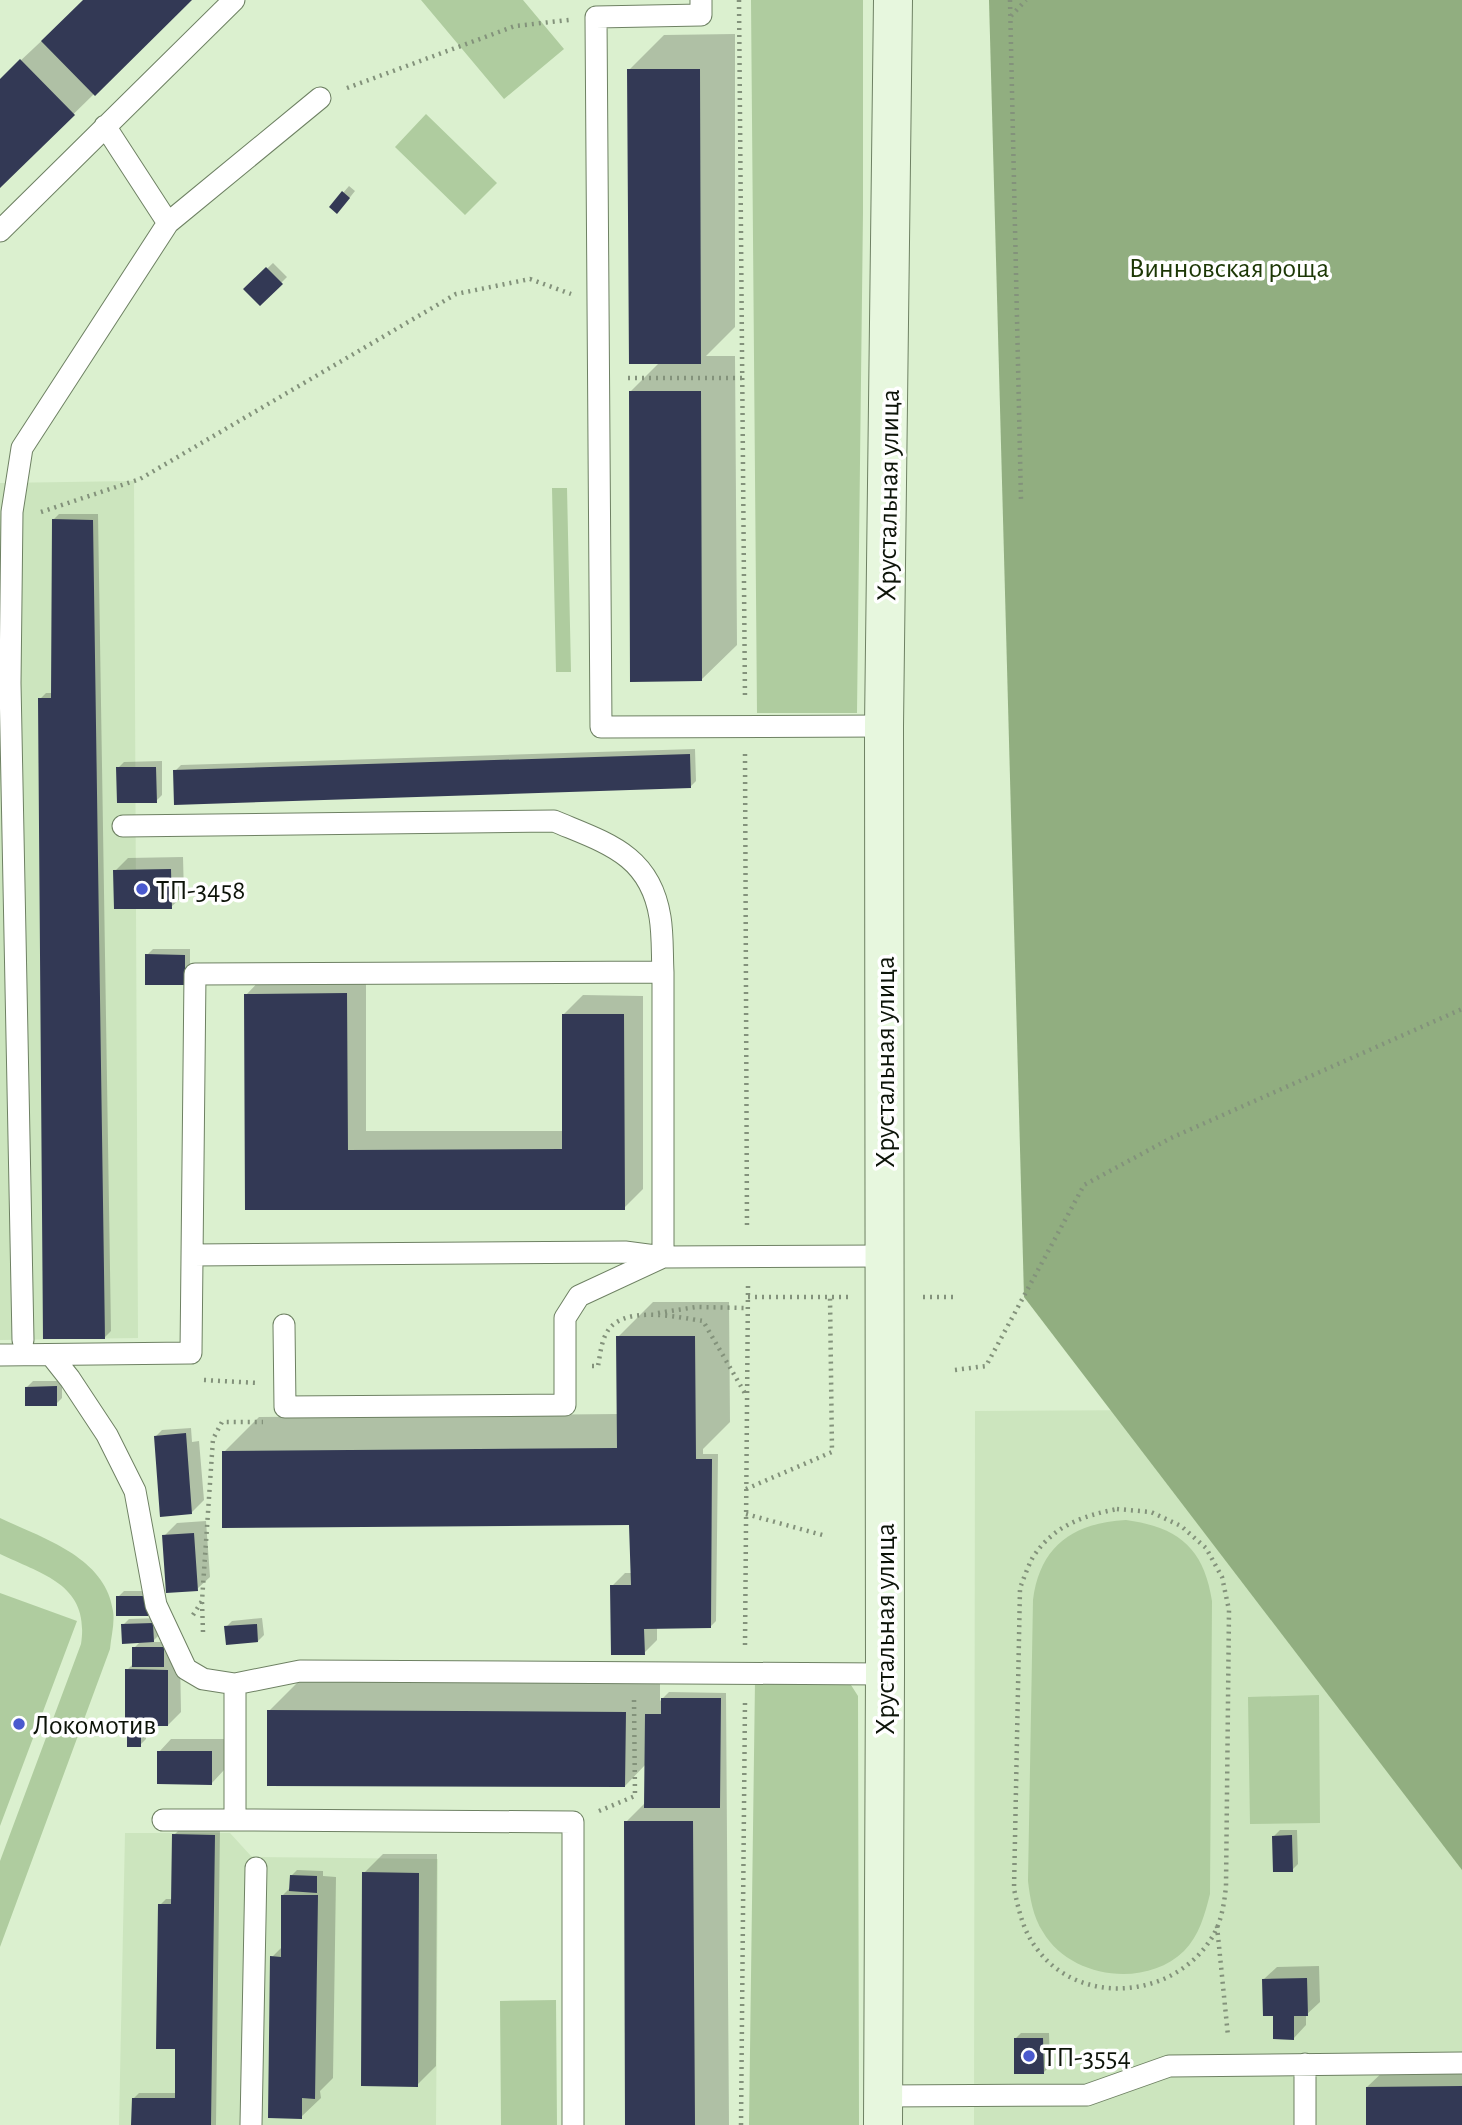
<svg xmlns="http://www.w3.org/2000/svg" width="1462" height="2125" viewBox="0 0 1462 2125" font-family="'Alegreya Sans',sans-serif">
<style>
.built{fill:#cce5be}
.green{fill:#afcc9f}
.forest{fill:#91ae80}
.shadow{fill:#0003}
.building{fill:#333955}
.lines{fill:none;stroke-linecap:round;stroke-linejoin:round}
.lane-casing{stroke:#6e8163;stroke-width:23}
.secondary-casing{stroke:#6e8163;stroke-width:40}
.path{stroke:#83927b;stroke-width:4.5;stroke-dasharray:2 5;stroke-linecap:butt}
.lane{stroke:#fff;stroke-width:21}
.secondary{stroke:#e7f7de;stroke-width:38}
.poi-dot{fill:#4a59ce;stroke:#fff;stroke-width:2.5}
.labels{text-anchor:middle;stroke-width:7;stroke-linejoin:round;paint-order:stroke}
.park-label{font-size:28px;fill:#1c3705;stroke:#fff}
.street-label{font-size:28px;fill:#0d1409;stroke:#fff}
.poi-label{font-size:28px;fill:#0d1409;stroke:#fff;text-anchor:start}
</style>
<rect width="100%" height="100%" fill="#dbf0cf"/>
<path class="built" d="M134,481L138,1338L0,1340V483Z
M1163,1410L1462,1804V2125H974L975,1411Z
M125,1833H230L251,1856L256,1857L438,1859L436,2125H119Z"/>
<path class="green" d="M421,0H523L564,49L504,99Z
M751,0H863V213L857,713H757Z
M426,114L497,183L465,215L395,147Z
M552,488H567L571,672H556Z
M0,1518C42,1538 106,1557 113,1611C115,1623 111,1637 110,1649L0,1947V1861L81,1644C90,1585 44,1575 0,1554Z
M1126,1520C1178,1527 1204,1548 1212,1601L1210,1894C1205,1914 1199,1936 1184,1951C1145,1989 1070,1978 1043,1932C1033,1917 1030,1898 1028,1881L1033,1600C1040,1546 1073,1523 1126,1520Z
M0,1593L77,1621L0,1826Z
M755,1681H843L851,1685L858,1696L859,2125H749Z
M1319,1695L1320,1823L1250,1824L1248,1697Z
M556,2000L557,2125H501L500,2001Z"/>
<path class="forest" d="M989,0H1462V1870L1024,1297Z"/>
<path class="shadow" d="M85,0H190L0,186V80Z
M735,34V327L706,356H735L737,645L701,680L631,391L660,362L629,70L664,35Z
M349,186L355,191L343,206L331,207Z
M273,263L287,277L260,304L246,289Z
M59,514H98L111,1331L105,1337L40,699L46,693H53V520Z
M695,749L696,781L690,787L175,771L181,765Z
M162,761V795L156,801L118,768L124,762Z
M183,857L184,895L171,907L115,871L128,858Z
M153,949H190V977L147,955Z
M265,975H366V1131H564L563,1015L583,995L643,996V1189L624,1208L247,1209L246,995Z
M653,1302H729L730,1422L703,1449V1454H718L716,1621L710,1627H657V1640L644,1653L612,1586L625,1573H632L631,1523L224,1452L259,1417L619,1414L618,1337Z
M33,1381H62V1398L56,1404L27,1387Z
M191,1428L192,1442L199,1441L204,1500L191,1513L156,1436L162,1430Z
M206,1521L210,1577L197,1589L164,1536L177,1523Z
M124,1591H154V1608L148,1614L118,1597Z
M159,1618V1635L152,1642H170L180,1658L181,1712L168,1725L127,1670L134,1663V1648L141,1641L123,1625L129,1619Z
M262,1618L264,1635L258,1641L226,1627L232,1621Z
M304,1676L660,1677V1701L669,1692L726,1693L729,2125H627L626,1822L646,1802V1764L625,1786L269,1711Z
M134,1730H146V1739L140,1745L128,1736Z
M171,1739H225L224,1770L212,1783L159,1752Z
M180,1829H220L216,2125H133L134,2098L139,2093H176L177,2047L160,1905L166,1899H173L174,1835Z
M1280,1830H1297L1298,1864L1292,1870L1274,1836Z
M383,1854H437L436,2066L417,2085L364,1873Z
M297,1870L323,1871V1876L336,1877L333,2078L320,2091L321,2098L301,2117L272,1957L283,1946V1895L291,1887V1876Z
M1319,1966L1320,2002L1306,2015V2025L1294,2038L1275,2014L1264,1979L1277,1967Z
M1021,2033H1049L1050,2066L1044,2072L1015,2039Z
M1462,2067V2125H1368L1367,2087L1387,2068Z"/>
<path class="building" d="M83,0H192L95,96L41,41Z
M20,59L75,115L0,188V79Z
M627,69H700L701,364H629Z
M342,191L350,198L337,214L329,207Z
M266,267L283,284L260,306L243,289Z
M629,391H701L702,681L630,682Z
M52,519L93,520L105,1339H43L38,698H51Z
M690,754L691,788L174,805L173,770Z
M116,767H156L157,803H117Z
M171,869L172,909H114L113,870Z
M145,954L185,955V985H145Z
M347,993L348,1150L562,1149V1014H624L625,1210H245L244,994Z
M616,1336H695L696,1459H712L711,1628L644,1629L645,1655H611L610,1585H631L629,1525L222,1528V1451L617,1448Z
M57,1386V1406H25V1387Z
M186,1433L192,1514L160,1517L154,1436Z
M194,1533L198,1591L166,1593L162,1535Z
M116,1596H148V1616H116Z
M153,1623L154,1642L122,1644L121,1624Z
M257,1624L258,1642L226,1645L224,1626Z
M132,1647H164V1667H132Z
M125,1669L168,1670V1726H125Z
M661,1698H721L720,1808H644L645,1714H661Z
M267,1710L626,1712L625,1787L267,1786Z
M141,1735V1747H127V1736Z
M157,1751H212V1785L157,1784Z
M624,1821H693L695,2125H625Z
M172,1834L215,1835L211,2125H131L132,2098H175V2049H156L158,1904H171Z
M1292,1835L1293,1872H1273L1272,1836Z
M362,1872L419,1873L418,2087L361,2086Z
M290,1875L317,1876V1893L289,1891Z
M281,1895H318L315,2099L302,2098V2119L268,2118L270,1956L281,1957Z
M1307,1978L1308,2016H1294V2040L1273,2039V2016H1263L1262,1979Z
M1014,2038H1043L1044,2074H1014Z
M1462,2086V2125H1366V2087Z"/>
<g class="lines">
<defs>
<path id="lane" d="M701,0V15L596,17L601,727L884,726
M105,126L168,223
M0,231L234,0
M123,826L554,821C606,843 650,854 660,917C663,935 662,954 663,972
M193,1255L625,1252L663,1257L883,1256
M23,1340L10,683L12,512L22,448L168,223L320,98
M0,1355L191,1353L195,974L663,972V1257L579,1296L565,1318V1405L285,1407L284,1325
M51,1355L70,1379L107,1435L135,1491L156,1605L186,1669L203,1679L235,1684L300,1671L885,1674
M235,1684V1820L573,1822V2125
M163,1820H235
M1305,2064V2125
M883,2096L1087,2095L1169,2066L1462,2063
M251,2125L256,1868"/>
<path id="secondary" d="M883,2125L885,1674L884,726L893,0"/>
</defs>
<use href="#lane" class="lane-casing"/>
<use href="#secondary" class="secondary-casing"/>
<path class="path" d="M739,0L745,700
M1010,0L1021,500
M1011,16L1026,0
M347,88L515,26L569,20
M628,378H742
M41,512L140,479L456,294L530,279L571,294
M745,754L747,1228
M748,1297H848
M923,1297H957
M658,1313L696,1307L747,1308
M592,1366H598C600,1356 601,1343 606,1334C620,1304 677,1317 703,1321L746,1395
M955,1370L986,1366L1084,1185L1171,1138L1462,1009
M204,1380L258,1383
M746,1489L832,1452L830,1296
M1117,1509L1151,1512L1181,1526L1206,1548L1222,1577L1229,1610L1226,1886C1224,1906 1221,1925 1209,1942C1170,1999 1079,2006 1037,1949C1023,1931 1019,1911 1014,1889L1020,1588C1024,1578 1028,1566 1033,1557C1054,1525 1083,1516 1117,1509Z
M746,1514L826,1536
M202,1602L203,1632
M193,1615L202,1601L213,1439L222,1422H263
M745,1645L748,1286
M599,1811L635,1796L634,1699
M1217,1926L1228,2036
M741,2125L745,1702"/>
<use href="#lane" class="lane"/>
<use href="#secondary" class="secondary"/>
</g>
<g class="poi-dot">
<circle cx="142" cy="889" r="7"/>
<circle cx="19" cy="1724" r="7"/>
<circle cx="1029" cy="2056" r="7"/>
</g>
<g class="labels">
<g class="park-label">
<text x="1229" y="277">Винновская роща</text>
</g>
<g class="street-label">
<text transform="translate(887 495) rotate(-89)" y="10">Хрустальная улица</text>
<text transform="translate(884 1062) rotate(-90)" y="10">Хрустальная улица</text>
<text transform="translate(884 1629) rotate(-90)" y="10">Хрустальная улица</text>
</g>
<g class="poi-label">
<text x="156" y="899">ТП-3458</text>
<text x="33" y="1734">Локомотив</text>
<text x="1043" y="2066">ТП-3554</text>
</g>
</g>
</svg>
